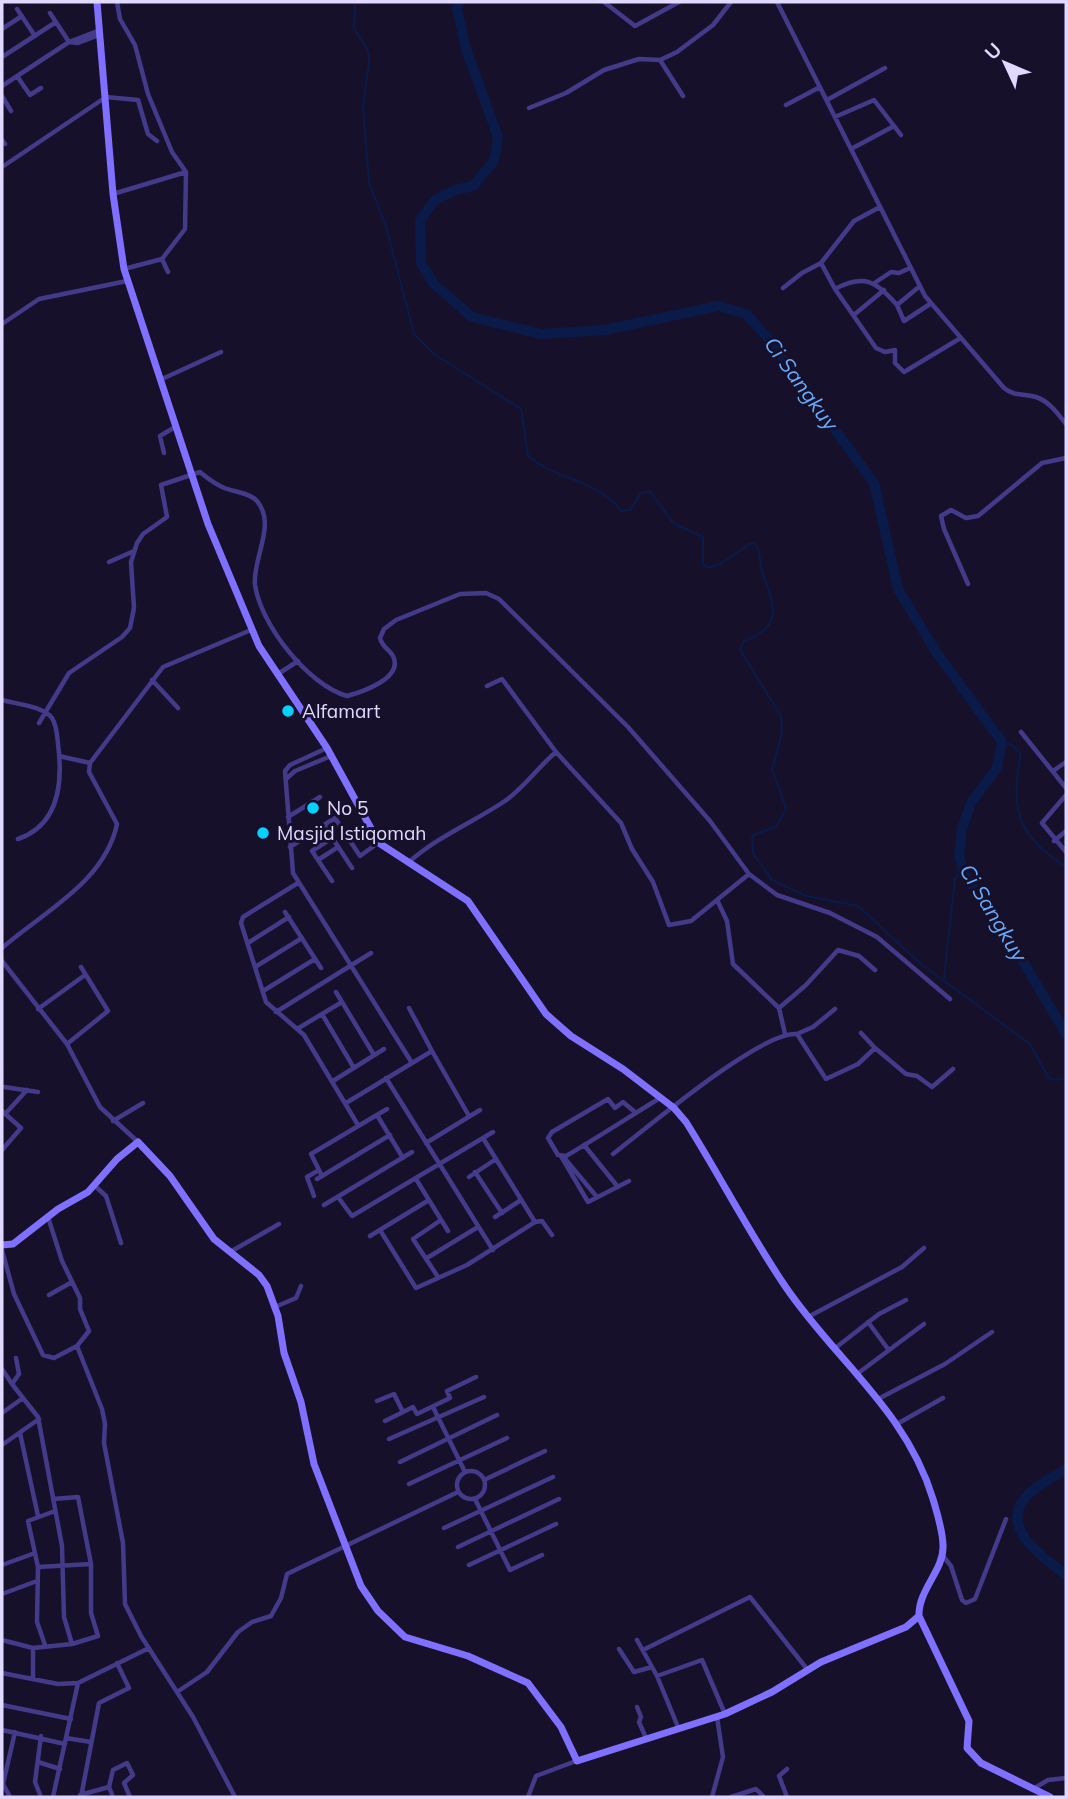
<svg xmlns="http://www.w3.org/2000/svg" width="1068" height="1799" viewBox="0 0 1068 1799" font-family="Mulish,sans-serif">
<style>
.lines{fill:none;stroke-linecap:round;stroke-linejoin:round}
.stream{stroke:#0a1b4a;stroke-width:2}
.river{stroke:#0a1b4a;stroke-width:10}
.street{stroke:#443a8a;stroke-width:4.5}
.secondary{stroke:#8070ff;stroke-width:7}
.poi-dot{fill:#05d1ff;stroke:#17102a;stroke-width:2.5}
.labels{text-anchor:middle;stroke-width:6;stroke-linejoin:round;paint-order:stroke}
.poi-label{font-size:19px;fill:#e1d9ff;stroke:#17102a;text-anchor:start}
.water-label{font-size:21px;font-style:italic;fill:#67acff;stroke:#17102a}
</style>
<rect width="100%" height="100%" fill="#17102a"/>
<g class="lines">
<path class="stream" d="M355,2L354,28L368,51L369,61L363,106L369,183L386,226L414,334L434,354L521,409L528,456C559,482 593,477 622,511L630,510L641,493L650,491L673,523L703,537V564L708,568L722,563L749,544L754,543C761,549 759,559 761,568C772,601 787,626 744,641L740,650L781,716L782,733L772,769L786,808L777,826L752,836L753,853L772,880L806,896L858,906L921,964L1030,1044L1049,1078L1056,1080L1066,1078
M1002,742L1012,745L1021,754C1010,810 1017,836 1066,867
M944,978L955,879L962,868"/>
<path class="river" d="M459,2L457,9L466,49L498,137L494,161L473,186L455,190L434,201L420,221L421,263L434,284L472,317L541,334L605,330L718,306L746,314L767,337L874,483L898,589L936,652L1002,742L997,768L971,803L962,829L959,855L964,874L1005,931L1066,1034
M1066,1469C1053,1477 1030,1489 1022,1502C1003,1532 1047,1560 1066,1575"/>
<path class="street" d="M117,2L120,19L135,45L148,94L172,152L186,172L185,229L162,259
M604,2L635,26L679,2
M777,2L925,296L1004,388C1015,397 1023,393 1036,397C1049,401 1058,414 1066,424
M17,9L35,36
M2,29L22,16
M99,35L78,43L69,42L100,30
M2,57L56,22
M660,60L683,96
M17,76L30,95L41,88
M2,86L69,42L50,13
M2,96L11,111
M827,100L885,68
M786,105L820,87
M529,108L566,93L604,70L639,59L660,60L677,52L713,25L731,2
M835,117L874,100L901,135
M2,140L5,144
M851,149L894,126
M2,167L106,97L138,100L148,134L157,141
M113,194L186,172
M821,263L835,289C865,273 876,282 897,305L920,286
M124,269L162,259L168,272
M873,284L891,272L899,273L910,268
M783,288L802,273L821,263L854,221L880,207
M835,289L876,348L885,352L895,350V363L904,372L959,339
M897,305L904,321L930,304
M855,314L884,290
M2,324L39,299L127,281
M162,379L221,352
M164,453L160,436L175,427
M109,562L134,551
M968,584L944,529L941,516L951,510L966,518L978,516L1042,463L1066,458
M278,674L298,661
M152,680L178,708
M487,686L502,679L556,752
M2,700C16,704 43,706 52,718C57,726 57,735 58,744C63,782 59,825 18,839
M39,723L69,673L122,637L130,628L134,608L131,562L137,543L143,534L167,517L161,485L200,472C207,478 214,483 222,487C232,492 249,492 257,501C277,525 252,559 255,585C261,625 308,685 347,696C362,692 404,678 393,656C389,649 382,647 380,638L384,629L396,620L460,594L486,593L499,599L628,727L710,821L749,874L777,895L830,913L877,937L950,999
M1021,732L1066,788
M327,748L290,765L285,771L293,873L412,1063
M59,756L90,763
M1053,771L1066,762
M286,779L295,771L331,756
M1066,795L1042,823L1066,852
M288,817L320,797
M324,825L352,868
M1054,841L1066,831
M290,847L335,818L360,856L378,843
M318,860L338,847
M408,863C438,836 472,823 505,801C524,788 538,767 556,752L621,823L632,849L653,882L669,925L691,921L749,874
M332,881L312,851L332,838
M298,883L243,917L241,923L266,1002L304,1035L358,1125
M718,902L727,921L733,964L779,1008
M285,912L321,968
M248,943L289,917
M2,948C43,912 105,882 117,824L89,772L90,763L163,667L251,630
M2,961L67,1044L100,1107L138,1142
M255,967L302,938
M263,991L315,959
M336,992L374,1055
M38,1009L85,975
M276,1012L371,953
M322,1014L354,1068
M297,1029L342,1002
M785,1034L779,1008L806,985L838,950L859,956L875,970
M797,1034L813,1027L835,1009
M67,1044L108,1011L81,967
M875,1048L906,1074L917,1076L932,1087L953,1069
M432,1051L469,1116
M386,1078L493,1250
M333,1081L384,1049
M4,1087L38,1092
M346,1103L432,1051L409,1008
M2,1111L21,1128L2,1150
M636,1113L623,1102L615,1108L608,1099L552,1132L548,1138L558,1155L566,1156C598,1137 629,1117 660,1098
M5,1114L27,1090
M377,1115L403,1158
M113,1121L143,1103
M483,1138L535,1222
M426,1143L480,1110
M584,1145L618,1187
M613,1154C646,1129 762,1030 797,1034L826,1079L858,1064L875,1048L861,1033
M561,1156L588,1202L629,1181
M566,1160L597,1197
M475,1172L502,1213
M322,1176L311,1154L387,1109
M469,1177L496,1159
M317,1179L390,1135
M416,1179L448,1231
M95,1186L106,1196L121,1243
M314,1196L307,1177L319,1170
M338,1197L352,1216L493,1132
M324,1205L412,1152
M48,1217L62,1261L80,1298V1309L89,1331L77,1346
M495,1217L521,1200
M380,1230L416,1288L467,1265L535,1222L542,1221L552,1235
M370,1236L429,1200
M2,1250L14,1294L43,1355L54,1358L77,1346L102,1409L105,1424L104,1443L123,1543L125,1604L141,1636L193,1717L235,1797
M230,1252L279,1224
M427,1258L478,1227
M438,1277L413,1239L441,1220
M49,1295L72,1282
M275,1307L296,1298L301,1286
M808,1317L902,1267L924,1248
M868,1322L888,1349
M834,1349L879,1314L906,1300
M16,1358L19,1374L12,1384L38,1417L62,1546L64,1617L72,1644L33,1648V1678
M2,1369L12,1384
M857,1374L924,1324
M880,1398L945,1364L992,1332
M377,1401L394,1394L403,1412
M433,1407L465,1472
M2,1413L23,1398
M385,1421L413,1407L417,1414L450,1398L447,1391L476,1377
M897,1424L943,1398
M20,1433L38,1516
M389,1439L484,1397
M2,1445L39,1419
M400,1462L497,1415
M457 1485a14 14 0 1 1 28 0a14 14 0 1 1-28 0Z
M484,1480L545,1451
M409,1484L507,1438
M53,1499L78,1497L91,1564
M475,1499L510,1570L542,1555
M444,1528L553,1477
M458,1547L559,1499
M943,1556L951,1566L962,1600L966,1603L975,1599L1006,1519
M2,1565L35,1553
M469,1565L556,1524
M38,1567L91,1564V1613L98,1636L72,1644
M2,1594L37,1581
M2,1640L33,1648
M637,1640L657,1676L678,1727
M45,1645L37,1622L38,1567L28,1521L55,1511
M619,1649L634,1672L652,1667
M643,1650L750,1597L807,1669
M2,1673L58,1684L78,1683L149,1648
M657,1676L702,1660L725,1714
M177,1692L207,1672L238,1632L252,1622L271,1616L281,1598L287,1574L458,1492
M2,1705L71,1719
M637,1707L641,1717L639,1722L646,1738
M2,1730L65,1744
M41,1736L35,1782L41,1797
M66,1738L91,1742
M38,1762L60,1769
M787,1769L779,1776L787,1797
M1033,1789L1048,1780L1066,1778
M80,1795L109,1787
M10,1797L3,1784L15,1732
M53,1797L78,1683
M81,1797L99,1703L129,1688L117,1663
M113,1797L109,1787L113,1770L127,1763L133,1775L124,1783L130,1797
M528,1797L536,1776L576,1761
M712,1797L723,1757L717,1717
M731,1797L756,1789L764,1797"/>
<path class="secondary" d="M97,2L113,194L124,269L208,524L259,646L327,748L379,843L468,901L546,1014L571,1036L623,1069L674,1108L686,1122C720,1176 749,1233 785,1286C835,1360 906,1410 933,1499C937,1513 943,1531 943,1546C944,1570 918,1590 919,1616L969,1721L967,1748L981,1763L1050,1797
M2,1245L13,1244L58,1209L88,1192L117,1159L138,1142L170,1176L214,1239L259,1275L267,1286L278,1316L284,1353L301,1402L314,1464L361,1586L378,1611L405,1637L468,1656L528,1683L561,1727L577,1761L725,1714L772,1692L821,1662L906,1627L919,1616"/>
</g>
<g class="poi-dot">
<circle cx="288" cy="711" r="7"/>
<circle cx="313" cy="808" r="7"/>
<circle cx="263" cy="833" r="7"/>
</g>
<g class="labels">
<g class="poi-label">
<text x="302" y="718">Alfamart</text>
<text x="327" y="815">No 5</text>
<text x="277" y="840">Masjid Istiqomah</text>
</g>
<g class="water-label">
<text transform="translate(801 384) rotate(54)" y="7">Ci Sangkuy</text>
<text transform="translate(993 913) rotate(59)" y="7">Ci Sangkuy</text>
</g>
</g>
<rect width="1068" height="1799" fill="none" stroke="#e1d9ff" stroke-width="7"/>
<g transform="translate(1005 63) rotate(314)" stroke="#17102a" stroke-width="5" paint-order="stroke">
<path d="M0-5L12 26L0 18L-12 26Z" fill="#e1d9ff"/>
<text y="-10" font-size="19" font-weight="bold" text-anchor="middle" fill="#e1d9ff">U</text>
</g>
</svg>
